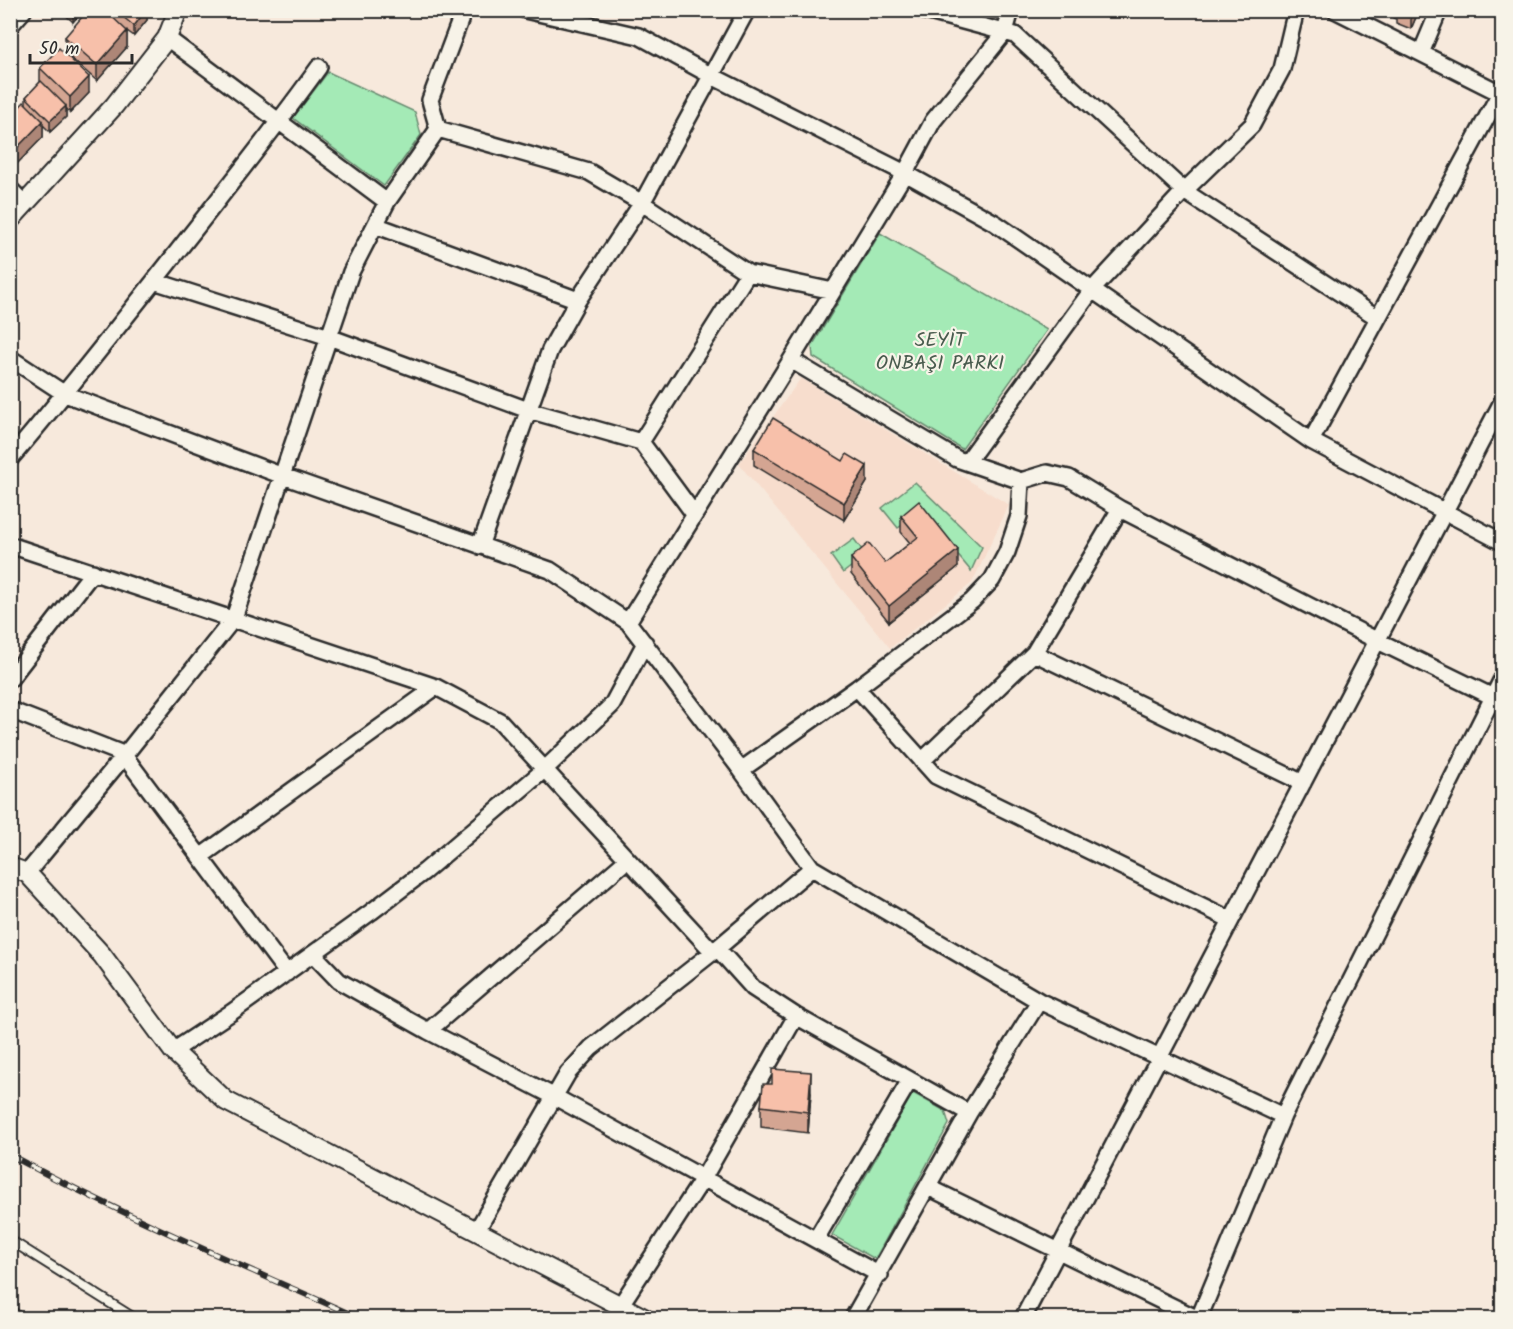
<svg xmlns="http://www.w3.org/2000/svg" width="1513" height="1329" viewBox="0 0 1513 1329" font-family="Kalam,sans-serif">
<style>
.built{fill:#f7ddcd}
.green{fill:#a4eab6;stroke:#688a70;stroke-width:1.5}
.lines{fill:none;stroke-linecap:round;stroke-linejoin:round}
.service-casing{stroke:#2b2b2b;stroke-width:12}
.minor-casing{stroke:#2b2b2b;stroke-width:20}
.tertiary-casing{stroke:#2b2b2b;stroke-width:22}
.service{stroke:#f7f3e8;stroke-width:8}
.minor{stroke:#f7f3e8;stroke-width:15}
.tertiary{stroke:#f7f3e8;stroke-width:18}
.rail-casing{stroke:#2b2b2b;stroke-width:6}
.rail{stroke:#f7f3e8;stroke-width:4;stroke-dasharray:11;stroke-linecap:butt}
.wall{fill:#d4a592;stroke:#2b2b2b;stroke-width:1.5}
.shaded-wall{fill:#ad8677;stroke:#2b2b2b;stroke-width:1.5}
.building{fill:#f7c0aa;stroke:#2b2b2b;stroke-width:1.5}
.labels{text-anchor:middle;stroke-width:4.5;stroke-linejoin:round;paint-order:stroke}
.park-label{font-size:20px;fill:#495b4e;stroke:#f7f3e8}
</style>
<rect width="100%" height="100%" fill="#f7e9dc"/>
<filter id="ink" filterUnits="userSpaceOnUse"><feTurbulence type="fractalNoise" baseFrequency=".0167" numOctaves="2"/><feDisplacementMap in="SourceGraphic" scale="12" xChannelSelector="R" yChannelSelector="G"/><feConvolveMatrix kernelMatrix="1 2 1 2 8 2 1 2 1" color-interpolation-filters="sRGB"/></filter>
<g filter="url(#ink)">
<path class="built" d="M801,378L1009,505L972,583L890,648L739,464Z"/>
<path class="green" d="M328,72L415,112L421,135L384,186L293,118Z
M880,233L1047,330L962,449L813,357L812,346Z
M915,482L982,547L971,571L921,511L898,528L882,508Z
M854,539L866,555L843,573L831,556Z
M913,1093L945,1111L949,1124L875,1259L832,1235Z"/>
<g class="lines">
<defs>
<path id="service" d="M10,1240L134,1318
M10,1308L18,1318"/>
<path id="minor" d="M525,10L639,36L712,76L905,173L995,223L1311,441L1502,542
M922,10L1015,35L1184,191L1378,318L1311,441
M1335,10L1502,94
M10,26L24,10
M167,38L387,202L438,129L430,100L464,10
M1421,53L1439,10
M438,129L589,172L642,203L747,10
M10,189L24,203
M375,225L578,300L642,203L748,273
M154,281L329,337L528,410L641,442L694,514
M1378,318L1500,93
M10,358L65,394L283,476L550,570L628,622L741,770L812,868L1039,1001L1283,1116
M791,360L957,459L1021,481L1047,473L1069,478L1120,509
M641,442L748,273L833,291
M10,459C68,391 122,322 177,252C225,191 273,131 319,67
M967,462L1092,290L1184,191L1252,125L1282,69L1296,10
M10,545L436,687
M480,546L550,350L578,300
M628,622L791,360L905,173L933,121L1005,32L1011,10
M1034,653L1303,783
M10,679L93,572
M857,688L972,601L992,580L1007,552L1019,516L1021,481
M10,710L123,754L287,973
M922,761L1034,653L1120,509L1378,641L1493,697
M741,770L857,688L936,776L1231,920
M200,857L436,687L500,721L713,952
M27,873L124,756L234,618L351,272L387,202
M717,948L753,988L796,1016L969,1113
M313,954L339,981L428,1031L555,1097L880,1275
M428,1031L627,860
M173,1051L232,1012L371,912L425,871L544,770L612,705L645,643
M928,1187L1196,1318
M477,1230L568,1073L591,1048L713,952L812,868
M816,1239L910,1080
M620,1306L704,1177L796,1016
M853,1318L969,1113L1039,1001
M1023,1318L1502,402
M1199,1318L1283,1116L1502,679"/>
<path id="tertiary" d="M10,220L114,106L167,38L178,10
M10,867L27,873L102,955L173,1051L226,1101L644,1318"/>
</defs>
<use href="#service" class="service-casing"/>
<use href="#minor" class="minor-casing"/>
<use href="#tertiary" class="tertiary-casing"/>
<use href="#service" class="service"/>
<use href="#minor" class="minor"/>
<use href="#tertiary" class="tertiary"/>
<defs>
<path id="rail" d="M10,1155C124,1216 242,1266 359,1318"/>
</defs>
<use href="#rail" class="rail-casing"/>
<use href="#rail" class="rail"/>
</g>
<path class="wall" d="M60,10H83L73,22Z
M112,10H147V20L134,36L127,31V47L97,81L65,53V37L112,16Z
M1370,10H1385L1383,16Z
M1393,10H1419L1411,29L1396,23V19L1393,18Z
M40,68L89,93L70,113L66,108V117L50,132L43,125V137L10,171V117L26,104V97L40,82Z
M754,449L843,461L867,482L844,520L754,465Z
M901,516L958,567L889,622L851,574V558L885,563L910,543L901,532Z
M772,1084L811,1093L808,1133L761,1127V1106Z"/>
<path class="shaded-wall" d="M73,10H83L73,22Z
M146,10H147V20L134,36V26Z
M1414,10H1419L1411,29V18Z
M127,31V47L97,81V65Z
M89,77V93L70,113V97Z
M66,106V117L50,132V121Z
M43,121V137L10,171V155Z
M867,466V482L844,520V503Z
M958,550V567L889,622V606Z
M811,1072V1093L808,1133V1112Z"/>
<path class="building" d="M88,10H105L127,31L97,65L65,37Z
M115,10H146L134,26Z
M1397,10H1414L1411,18L1396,12Z
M59,48L89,77L70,97L40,68Z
M41,81L66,106L50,121L26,97Z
M24,102L43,121L10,155V117Z
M773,418L843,461L847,454L867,466L844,503L754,449Z
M919,501L958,550L889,606L851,558L869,543L885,563L918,537L901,516Z
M772,1069L811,1072L808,1112L761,1106L763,1084H772Z"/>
</g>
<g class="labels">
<g class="park-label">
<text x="940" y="346">SEYİT<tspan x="940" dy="23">ONBAŞI PARKI</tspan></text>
</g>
</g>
<rect width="1513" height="1329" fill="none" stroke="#f7f3e8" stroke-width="36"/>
<rect x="18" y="18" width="1477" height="1293" fill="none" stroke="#2b2b2b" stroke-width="2" filter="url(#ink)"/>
<path d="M30 54v9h102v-9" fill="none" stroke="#2b2b2b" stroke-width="3"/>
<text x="39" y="54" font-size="18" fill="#2b2b2b" stroke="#f7f3e8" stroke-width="4.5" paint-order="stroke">50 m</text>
</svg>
